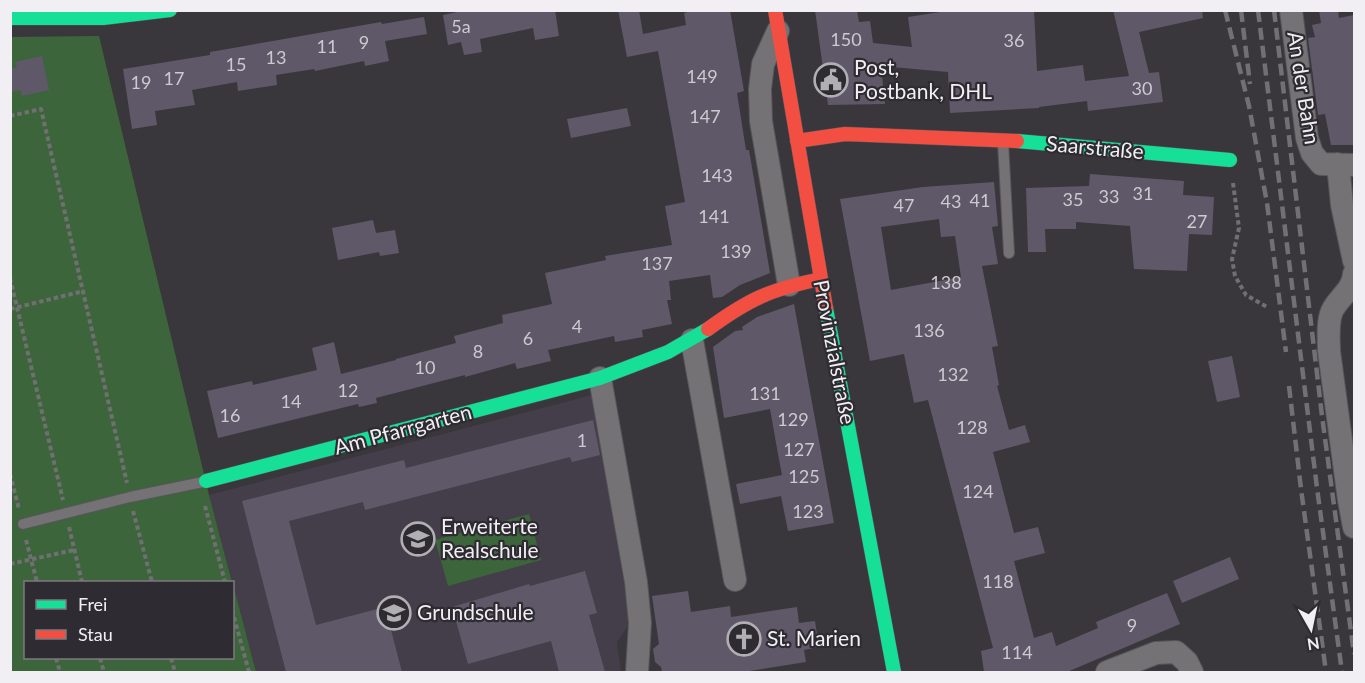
<svg xmlns="http://www.w3.org/2000/svg" width="1365" height="683" viewBox="0 0 1365 683" font-family="Lato,sans-serif">
<style>
.built{fill:#433e49}
.green{fill:#3d653c}
.building{fill:#5f5868;fill-rule:evenodd}
.lines{fill:none;stroke-linecap:round;stroke-linejoin:round}
.lane-casing{stroke:#575559;stroke-width:12}
.street-casing{stroke:#575559;stroke-width:24}
.fast-casing{stroke:#575559;stroke-width:15}
.jam-casing{stroke:#575559;stroke-width:15}
.path{stroke:#706f72;stroke-width:4;stroke-dasharray:4.5 3;stroke-linecap:butt}
.lane{stroke:#747275;stroke-width:10}
.street{stroke:#747275;stroke-width:22}
.fast{stroke:#16e098;stroke-width:14}
.jam{stroke:#f24e42;stroke-width:14}
.rail{stroke:#727073;stroke-width:4.5;stroke-dasharray:12 6;stroke-linecap:butt}
.labels{text-anchor:middle;stroke-width:4.5;stroke-linejoin:round;paint-order:stroke}
.number-label{font-size:18px;fill:#ccc9d0}
.poi-label{font-size:21px;fill:#f1eff3;stroke:#2e2c32;text-anchor:start}
.street-label{font-size:21px;fill:#f1eff3;stroke:#2e2c32}
</style>
<rect width="100%" height="100%" fill="#39373b"/>
<path class="built" d="M592,395L626,597L628,626L617,642L621,672H256L209,495Z"/>
<path class="green" d="M99,36L209,495L232,582H26V658H232L233,584L256,672H11L10,37Z
M529,514L541,560L448,586L435,540Z"/>
<path class="building" d="M467,10H555L559,36L535,40L533,28L480,39L482,52L464,55L461,42L448,45L443,15Z
M618,10H639L643,34L686,25L684,13L695,10H730L744,91L737,93L746,150H749L770,273L740,285L722,297L713,298L710,275L669,281L671,300H667L672,324L642,330L643,337L615,342L614,336L548,350L551,361L517,369L515,363L465,377V375L376,398L377,403L359,407L358,404L218,438L207,391L252,381L253,385L317,370L312,348L334,342L341,374L396,360V359L456,343L454,336L503,323L502,315L552,304L545,273L606,260L605,256L672,245L665,206L685,202L658,51L627,57Z
M815,10H857L859,22L870,21L873,43L912,47L908,17L953,10H1034L1037,71L1083,65L1085,81L1129,76L1113,10H1202L1203,18L1139,32L1149,73L1159,72L1163,102L1088,111L1087,101L1039,107V108L950,113L948,72L881,66L885,104L828,105Z
M1319,10H1338L1339,18L1354,15V145H1331L1325,114L1318,115L1308,38L1315,37L1312,25L1321,23Z
M424,17L427,34L385,41L389,61L365,66L364,61L315,71L314,69L276,75L277,85L238,91L237,82L192,90L195,105L155,111L157,125L132,129L123,69L210,55V52L381,22L382,24Z
M42,56L49,90L22,96L21,90L10,92V69L17,67L15,62Z
M627,108L631,126L571,138L567,119Z
M1090,174L1184,181L1183,195L1214,197L1212,235L1189,234L1187,271L1134,269L1130,226L1076,222V229H1045L1046,252H1028L1026,188L1089,186Z
M994,182L998,226L992,227L998,264L982,266L998,346L992,347L999,385L997,386L1009,430L1025,425L1030,442L993,452L1014,533L1038,527L1045,553L1014,561L1034,638L1052,632L1056,646L1098,628L1096,622L1167,593L1180,624L1067,672H984L981,651L993,648L928,400L914,403L904,354L870,361L840,199L923,187ZM939,219L941,237L955,236L961,277L891,290L881,227Z
M373,220L376,233L395,230L399,253L380,256L379,252L338,260L332,228Z
M794,304L834,523L788,531L781,496L740,504L736,484L782,475L778,454L770,409L724,418L713,347L735,331L743,330L742,327L757,317Z
M1232,356L1240,397L1217,402L1208,361Z
M593,420L600,455L572,462L570,457L365,510L363,502L289,521L316,625L385,607L402,672H286L242,501L404,460L406,468Z
M1230,557L1239,579L1182,603L1173,581Z
M585,571L597,613L589,615L605,672H559L551,641L468,664L452,607L529,584L530,586Z
M688,591L691,612L730,606L731,617L797,607L799,623L815,621L819,647L804,650L806,662L743,672H662L661,667L655,662L653,649L659,644L652,596Z"/>
<g class="lines">
<defs>
<path id="lane" d="M1003,142L1009,253
M23,524L130,497L203,482"/>
<path id="street" d="M1291,10L1307,138L1312,153L1321,164L1354,165
M778,31L763,64L760,89L761,121L789,285
M1338,164L1342,205L1354,261
M1354,274C1353,290 1338,298 1332,311C1327,323 1329,339 1329,351L1349,500L1354,527
M692,340L735,580
M600,378L636,582L640,623L637,672
M1107,672L1156,653L1176,652L1187,662L1192,672"/>
<path id="fast" d="M10,18H103L170,10
M1017,141L1230,160
M826,308L894,672
M206,481L600,378L668,352L708,329"/>
<path id="jam" d="M775,10L826,308
M797,141L845,134L1017,141
M708,329C749,299 771,289 821,279"/>
</defs>
<use href="#lane" class="lane-casing"/>
<use href="#street" class="street-casing"/>
<use href="#fast" class="fast-casing"/>
<use href="#jam" class="jam-casing"/>
<path class="path" d="M10,116L41,109L127,483
M1233,183L1239,228L1232,259L1235,276L1246,295L1267,307
M10,278L63,500
M10,309L84,291
M10,474L19,509
M205,506L225,582
M133,511L152,582
M69,527L82,582
M26,540L37,582
M10,564L74,550
M232,610L249,672
M56,658L60,672
M100,658L104,672
M171,658L175,672"/>
<use href="#lane" class="lane"/>
<use href="#street" class="street"/>
<use href="#fast" class="fast"/>
<use href="#jam" class="jam"/>
<path class="rail" d="M1225,10L1249,106L1267,203L1286,352
M1241,10L1250,84
M1258,10L1317,488L1342,672
M1274,10L1322,416L1354,654
M1289,386L1301,489L1326,672"/>
</g>
<defs>
<symbol id="civic-ring" viewBox="-11 -11 22 22"><circle r="9.5" fill="#2e2c32" stroke="#b1afb3" stroke-width="1.5"/><path d="M-.6-6.5H3V-4.5H.6V-3L4-1V1h2V6H-6V1h2V-1L-.6-3ZM-1.2 2.5V6h2.4V2.5Z" fill="#b1afb3"/></symbol>
<symbol id="school-ring" viewBox="-11 -11 22 22"><circle r="9.5" fill="#2e2c32" stroke="#b1afb3" stroke-width="1.5"/><path d="M0-5L7-2L0 1L-7-2ZM-4 1L0 2.5L4 1V4Q0 6-4 4Z" fill="#b1afb3"/></symbol>
<symbol id="church-ring" viewBox="-11 -11 22 22"><circle r="9.5" fill="#2e2c32" stroke="#b1afb3" stroke-width="1.5"/><path d="M-1.2-6h2.4v3.5h3.3v2.4h-3.3V6h-2.4V-.1h-3.3v-2.4h3.3Z" fill="#b1afb3"/></symbol>
</defs>
<g fill-rule="evenodd">
<use href="#civic-ring" x="812" y="61" width="38" height="38"/>
<use href="#school-ring" x="399" y="520" width="38" height="38"/>
<use href="#school-ring" x="375" y="594" width="38" height="38"/>
<use href="#church-ring" x="725" y="620" width="38" height="38"/>
</g>
<g class="labels">
<g class="number-label">
<text x="461" y="33">5a</text>
<text x="846" y="46">150</text>
<text x="1014" y="47">36</text>
<text x="364" y="49">9</text>
<text x="327" y="53">11</text>
<text x="276" y="64">13</text>
<text x="236" y="71">15</text>
<text x="702" y="83">149</text>
<text x="174" y="85">17</text>
<text x="141" y="89">19</text>
<text x="1142" y="95">30</text>
<text x="705" y="123">147</text>
<text x="717" y="182">143</text>
<text x="1143" y="200">31</text>
<text x="1109" y="203">33</text>
<text x="1073" y="206">35</text>
<text x="980" y="207">41</text>
<text x="951" y="208">43</text>
<text x="904" y="212">47</text>
<text x="714" y="223">141</text>
<text x="1197" y="228">27</text>
<text x="736" y="258">139</text>
<text x="657" y="270">137</text>
<text x="946" y="289">138</text>
<text x="577" y="333">4</text>
<text x="929" y="337">136</text>
<text x="528" y="345">6</text>
<text x="478" y="358">8</text>
<text x="425" y="374">10</text>
<text x="953" y="381">132</text>
<text x="348" y="397">12</text>
<text x="765" y="400">131</text>
<text x="291" y="408">14</text>
<text x="230" y="422">16</text>
<text x="793" y="426">129</text>
<text x="972" y="434">128</text>
<text x="582" y="447">1</text>
<text x="799" y="456">127</text>
<text x="804" y="483">125</text>
<text x="978" y="498">124</text>
<text x="808" y="518">123</text>
<text x="998" y="588">118</text>
<text x="1132" y="632">9</text>
<text x="1017" y="659">114</text>
</g>
<g class="poi-label">
<text x="854" y="75">Post,<tspan x="854" dy="24">Postbank, DHL</tspan></text>
<text x="441" y="534">Erweiterte<tspan x="441" dy="24">Realschule</tspan></text>
<text x="417" y="620">Grundschule</text>
<text x="767" y="646">St. Marien</text>
</g>
<g class="street-label">
<text transform="translate(1303 88) rotate(81)" y="7">An der Bahn</text>
<text transform="translate(1095 148) rotate(5)" y="7">Saarstraße</text>
<text transform="translate(834 352) rotate(79)" y="7">Provinzialstraße</text>
<text transform="translate(403 430) rotate(-15)" y="7">Am Pfarrgarten</text>
</g>
</g>
<rect width="1365" height="683" fill="none" stroke="#f1eff3" stroke-width="24"/>
<rect x="24" y="581" width="210" height="78" fill="#2e2c32" stroke="#7c7a7f" stroke-width="1.5"/>
<rect x="36" y="600" width="30" height="9" fill="#16e098" stroke="#7c7a7f" stroke-width="1.5"/>
<text x="78" y="611" font-size="18" fill="#f1eff3">Frei</text>
<rect x="36" y="630" width="30" height="9" fill="#f24e42" stroke="#7c7a7f" stroke-width="1.5"/>
<text x="78" y="641" font-size="18" fill="#f1eff3">Stau</text>
<g transform="translate(1311 629) rotate(171)" stroke="#2e2c32" stroke-width="4.5" paint-order="stroke">
<path d="M0-4.5L10 22L0 15L-10 22Z" fill="#f1eff3"/>
<text y="-9" font-size="16" font-weight="bold" text-anchor="middle" fill="#f1eff3">N</text>
</g>
</svg>
